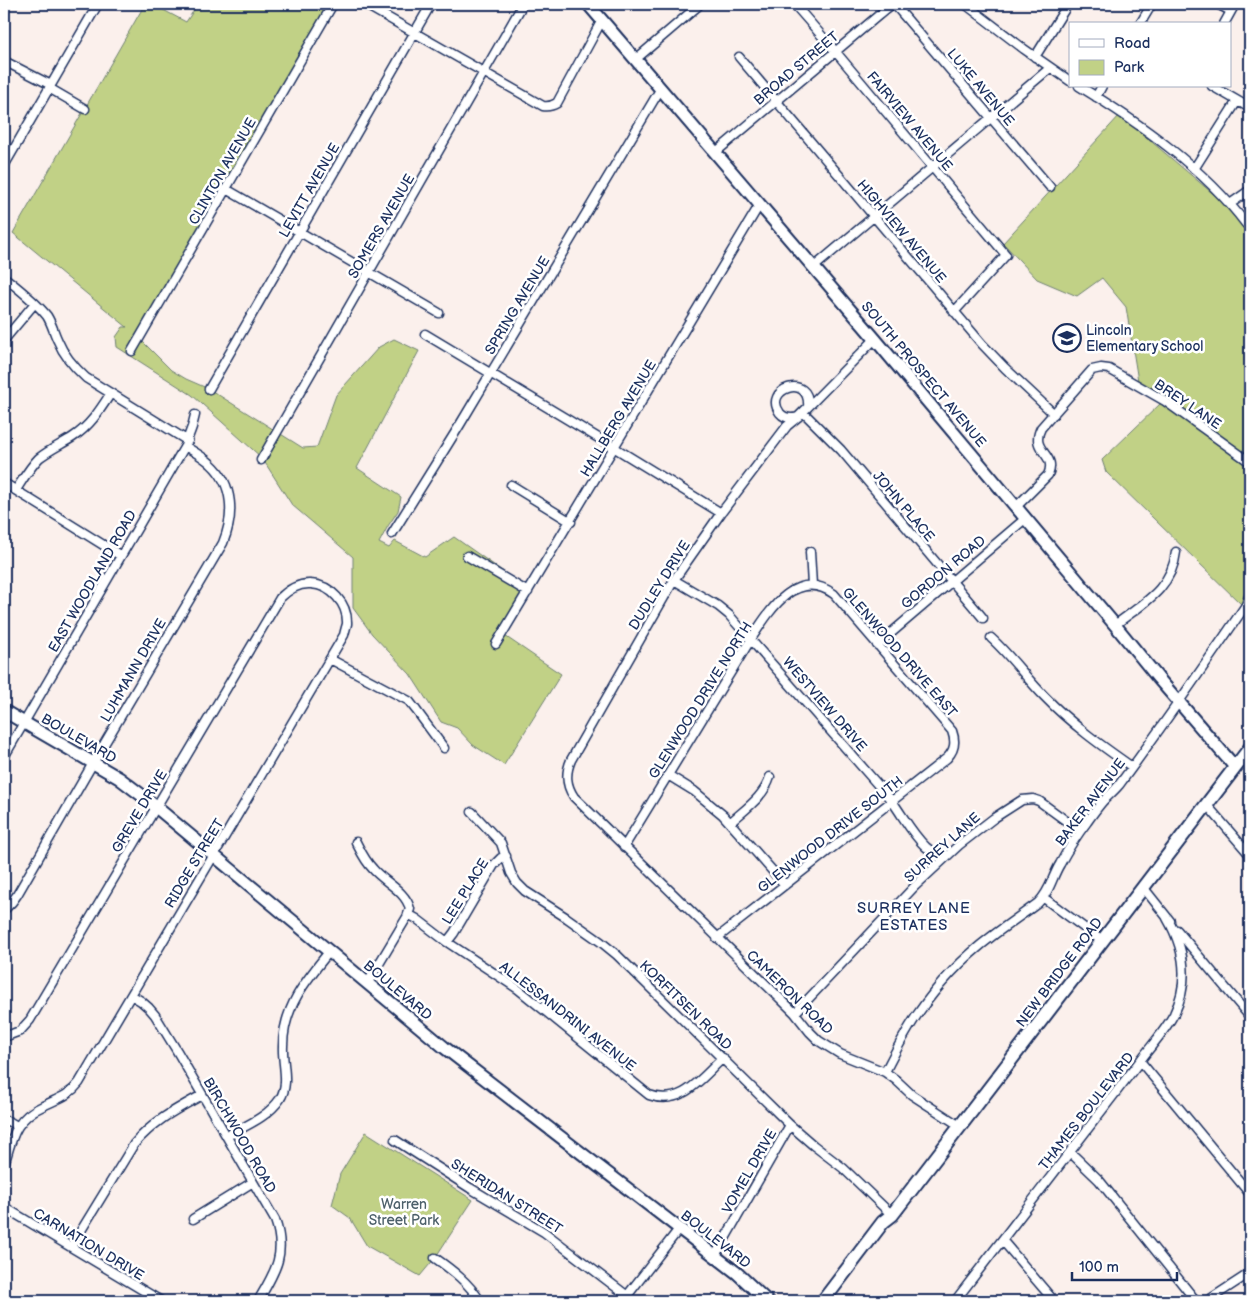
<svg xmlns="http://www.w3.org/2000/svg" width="1254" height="1305" viewBox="0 0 1254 1305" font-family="'Balsamiq Sans',sans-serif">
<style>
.green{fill:#c1d186;stroke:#6e8072}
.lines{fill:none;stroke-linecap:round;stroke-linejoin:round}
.street-casing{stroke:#1b2f5e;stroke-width:11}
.secondary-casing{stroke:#1b2f5e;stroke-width:15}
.primary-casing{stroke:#1b2f5e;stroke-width:16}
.street{stroke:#fff;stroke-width:8}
.secondary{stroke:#fff;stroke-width:11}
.primary{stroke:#fff;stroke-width:12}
.labels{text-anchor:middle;stroke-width:5;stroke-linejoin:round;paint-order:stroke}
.street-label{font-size:14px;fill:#1b2f5e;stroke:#fff}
.poi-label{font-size:14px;fill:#1b2f5e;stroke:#fff;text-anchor:start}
.park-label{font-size:14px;fill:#4d606a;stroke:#fff}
.neighbourhood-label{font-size:15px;letter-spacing:1px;fill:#1b2f5e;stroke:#fff}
</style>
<rect width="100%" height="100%" fill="#fbf0ec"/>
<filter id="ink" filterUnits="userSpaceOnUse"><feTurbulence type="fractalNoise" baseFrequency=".02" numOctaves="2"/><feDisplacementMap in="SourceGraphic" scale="10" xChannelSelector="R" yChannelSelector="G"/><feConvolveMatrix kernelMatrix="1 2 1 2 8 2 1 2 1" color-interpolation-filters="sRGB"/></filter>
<g filter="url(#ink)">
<path class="green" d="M145,4H152L186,22L198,4H336L141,340L171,370L186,379L209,389L303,448L317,447L336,395L379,347L394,339L419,351L357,468L401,497L398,511L388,526L379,543L389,548L395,541L425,557L454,537L528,589L499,632L540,660L561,674L504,765L473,745L457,728L441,722L410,674L372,634L353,608V557L292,505L262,458L192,395L117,347L116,337L123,327H127L13,233Z
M1120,115L1250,225V616L1243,606L1106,472L1102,460L1161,403L1139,387L1126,307L1102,278L1077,296L1037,279L1003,243Z
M366,1132L473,1200L435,1258L420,1276L367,1246L350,1218L332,1205L340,1174Z"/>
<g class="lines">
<defs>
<path id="street" d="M364,4L543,106C549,107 552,106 557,103L602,20
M794,4L835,51L1006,255L954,312
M894,4L1050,187
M965,4L1024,49L1070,81
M1217,4L1231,11
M4,6L5,4
M1140,24L1152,4
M1224,24L1235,4
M739,57L982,344L1005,368L1054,414
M1035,57L1068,4
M636,59L698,6
M4,61L51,85
M1079,86C1138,122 1204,168 1246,224
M1212,86L1250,108
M49,88L85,109
M1096,97L1102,86
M716,152L892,4
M4,166L98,4
M1194,169L1237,101
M226,189L439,313
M1230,204L1250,190
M814,267L1050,68
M4,277C19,289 35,301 47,316C52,324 54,333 58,341C64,356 74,367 86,378L188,441
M425,334L615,448L721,513
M4,340L35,303
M132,351L333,4
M209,389L431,4
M808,407L875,339
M803,412L841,450L983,618
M798,417C791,419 785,419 780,413C762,389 811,372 808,407L798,417L787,426L721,513L674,580L571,760C565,774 566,785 574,797L795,1013L810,1032L819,1041L840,1054L885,1072L896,1080L912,1095L960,1126
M261,460L523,4
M4,483L121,556
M511,485L571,522
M16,490C23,479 30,467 39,458C49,450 62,444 73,437C90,426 100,410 111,393
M1016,507L1048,475C1058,453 1029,452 1041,428L1092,370L1101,368L1109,369L1165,401L1250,462
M392,534L458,428L661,88
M810,552L812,585
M467,556L528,592
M674,580L718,606L729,615L892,801C903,816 912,834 926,847C931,851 937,855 942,859
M1115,625C1142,604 1172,589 1176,552
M991,638C1011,656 1026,678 1045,697C1071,724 1102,746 1132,767
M496,644L760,204
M877,645L1026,518
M330,659L409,701L416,710L444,748
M4,757L185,446L192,427L195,415
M668,775L694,791L723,815L785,885
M1206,804L1250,855
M472,812L501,843L511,873L517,883L525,891L567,918L601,942L617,955L790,1125L813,1145L843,1168L892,1215
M730,823C745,809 764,797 770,777
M356,842C361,852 365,861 373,869C384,882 406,891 410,909L407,917L367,984
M624,847L751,639C770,610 796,567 834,594L952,731C956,742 955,750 947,758L717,938
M1143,887L1170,921
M1044,898L1102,941
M4,910L12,902L17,895L93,763L223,543C234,516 234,485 211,464C204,457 194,452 185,446
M408,914L417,919L447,942L518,989L649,1095C682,1107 701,1078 723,1058
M1177,930L1250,1017
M447,942L454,933L494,865L501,858L506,856
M131,995L141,1001L149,1008L155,1015L177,1051L275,1220C287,1254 275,1272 258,1301
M795,1013L915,886L959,845L994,818L1022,800L1033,799L1039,801L1080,831
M4,1037L20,1031L30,1020L280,598C288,590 299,583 311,584C331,585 348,604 347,624C346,627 345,631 344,635L79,1083C69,1096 57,1099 43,1106C15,1118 12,1138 4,1165
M1140,1061L1250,1194
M885,1072C895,1052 905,1033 917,1015C937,986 963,958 991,937C1007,925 1023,914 1038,903C1050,892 1052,877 1060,864C1068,849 1077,835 1087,822C1092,815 1097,808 1103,801C1108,796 1114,791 1119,785C1163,726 1204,666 1246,605L1250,594
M4,1120L10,1122L17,1126
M227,1136C245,1126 268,1117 280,1099C290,1083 282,1064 283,1046C283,1008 306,980 329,952
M395,1140L470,1188L544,1232L634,1301
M1070,1152L1099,1180L1196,1301
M4,1207L161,1301
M193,1219L253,1182
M1002,1240L1054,1301
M71,1247L134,1144C155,1120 175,1110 202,1095
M715,1256L790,1125
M435,1258C452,1270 469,1283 480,1301
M623,1301L679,1229
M955,1301L1140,1061C1151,1046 1165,1031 1174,1014C1190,981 1185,949 1167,918
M1207,1301L1250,1273"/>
<path id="secondary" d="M588,4L875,339L1115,625L1158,678L1235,767
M4,711L119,778L144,797L445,1048L737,1273L767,1301"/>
<path id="primary" d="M823,1301L883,1222L892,1215L1250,748"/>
</defs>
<use href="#street" class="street-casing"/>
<use href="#secondary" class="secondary-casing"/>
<use href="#primary" class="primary-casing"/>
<use href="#street" class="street"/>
<use href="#secondary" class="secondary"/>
<use href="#primary" class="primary"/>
</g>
</g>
<defs>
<symbol id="school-ring" viewBox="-11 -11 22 22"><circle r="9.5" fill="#fff" stroke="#1b2f5e" stroke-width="1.5"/><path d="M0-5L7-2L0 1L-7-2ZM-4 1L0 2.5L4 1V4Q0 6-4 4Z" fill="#1b2f5e"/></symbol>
</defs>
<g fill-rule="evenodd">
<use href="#school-ring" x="1051" y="322" width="32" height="32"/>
</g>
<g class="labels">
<g class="street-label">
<text transform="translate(796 68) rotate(-40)" y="5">BROAD STREET</text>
<text transform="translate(981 87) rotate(50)" y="5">LUKE AVENUE</text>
<text transform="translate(910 121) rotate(50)" y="5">FAIRVIEW AVENUE</text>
<text transform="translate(222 171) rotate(-60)" y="5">CLINTON AVENUE</text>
<text transform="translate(309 190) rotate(-60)" y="5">LEVITT AVENUE</text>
<text transform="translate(381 226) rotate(-60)" y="5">SOMERS AVENUE</text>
<text transform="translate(902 231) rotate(50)" y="5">HIGHVIEW AVENUE</text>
<text transform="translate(517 305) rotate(-59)" y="5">SPRING AVENUE</text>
<text transform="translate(924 374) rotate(50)" y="5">SOUTH PROSPECT AVENUE</text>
<text transform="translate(1188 404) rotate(34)" y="5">BREY LANE</text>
<text transform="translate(618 418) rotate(-59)" y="5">HALLBERG AVENUE</text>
<text transform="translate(904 506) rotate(50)" y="5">JOHN PLACE</text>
<text transform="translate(943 572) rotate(-40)" y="5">GORDON ROAD</text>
<text transform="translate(92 581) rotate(-60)" y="5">EAST WOODLAND ROAD</text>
<text transform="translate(659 585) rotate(-58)" y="5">DUDLEY DRIVE</text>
<text transform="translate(900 652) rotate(49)" y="5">GLENWOOD DRIVE EAST</text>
<text transform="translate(133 670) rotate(-60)" y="5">LUHMANN DRIVE</text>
<text transform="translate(700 700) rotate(-58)" y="5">GLENWOOD DRIVE NORTH</text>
<text transform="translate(825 704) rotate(49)" y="5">WESTVIEW DRIVE</text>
<text transform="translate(79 738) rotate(30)" y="5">BOULEVARD</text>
<text transform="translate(1090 802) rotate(-53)" y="5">BAKER AVENUE</text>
<text transform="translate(139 811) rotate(-59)" y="5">GREVE DRIVE</text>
<text transform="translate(830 834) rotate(-38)" y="5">GLENWOOD DRIVE SOUTH</text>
<text transform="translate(942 847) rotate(-42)" y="5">SURREY LANE</text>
<text transform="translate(194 863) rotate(-59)" y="5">RIDGE STREET</text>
<text transform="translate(465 891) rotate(-58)" y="5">LEE PLACE</text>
<text transform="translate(1059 972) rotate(-53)" y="5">NEW BRIDGE ROAD</text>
<text transform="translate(398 990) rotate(40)" y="5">BOULEVARD</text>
<text transform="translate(790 992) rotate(44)" y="5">CAMERON ROAD</text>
<text transform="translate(686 1005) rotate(44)" y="5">KORFITSEN ROAD</text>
<text transform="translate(568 1016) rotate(38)" y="5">ALLESSANDRINI AVENUE</text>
<text transform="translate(1086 1111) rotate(-52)" y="5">THAMES BOULEVARD</text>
<text transform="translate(240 1135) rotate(60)" y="5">BIRCHWOOD ROAD</text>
<text transform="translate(749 1171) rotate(-60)" y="5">VOMEL DRIVE</text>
<text transform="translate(507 1196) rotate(32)" y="5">SHERIDAN STREET</text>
<text transform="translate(716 1239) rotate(38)" y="5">BOULEVARD</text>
<text transform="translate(89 1244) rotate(31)" y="5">CARNATION DRIVE</text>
</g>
<g class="poi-label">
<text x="1086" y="335">Lincoln<tspan x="1086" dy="16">Elementary School</tspan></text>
</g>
<g class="park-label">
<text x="404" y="1209">Warren<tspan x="404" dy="16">Street Park</tspan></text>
</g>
<g class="neighbourhood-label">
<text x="914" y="913">SURREY LANE<tspan x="914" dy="17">ESTATES</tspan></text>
</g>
</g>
<rect width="1254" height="1305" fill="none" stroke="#fff" stroke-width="20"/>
<rect x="10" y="10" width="1234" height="1285" fill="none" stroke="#1b2f5e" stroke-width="2" filter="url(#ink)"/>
<rect x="1069" y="22" width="162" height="65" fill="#ffffff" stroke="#a4acbf"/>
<rect x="1079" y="39" width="25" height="8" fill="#ffffff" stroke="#a4acbf"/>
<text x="1114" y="48" font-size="15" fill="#1b2f5e">Road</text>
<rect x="1079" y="60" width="25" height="15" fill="#c1d186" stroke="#a4acbf"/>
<text x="1114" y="72" font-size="15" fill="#1b2f5e">Park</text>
<path d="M1072 1272v8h105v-8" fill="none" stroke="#1b2f5e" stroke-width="2.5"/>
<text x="1079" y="1272" font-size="15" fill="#1b2f5e" stroke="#ffffff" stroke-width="4" paint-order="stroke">100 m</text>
</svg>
